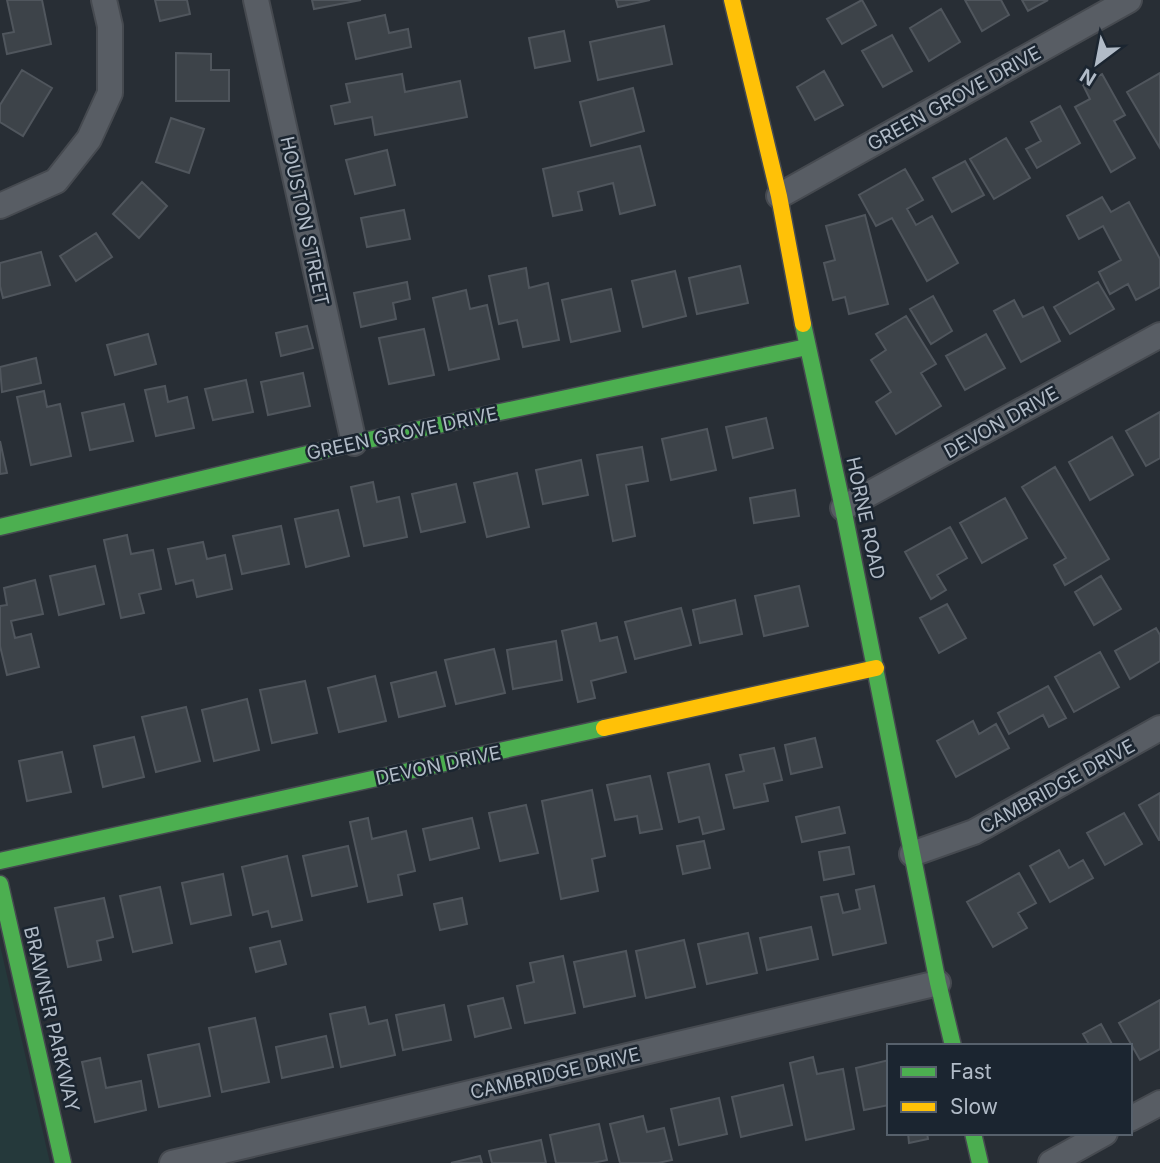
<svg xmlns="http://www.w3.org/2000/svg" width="1160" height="1163" viewBox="0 0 1160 1163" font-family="Inter,sans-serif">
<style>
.green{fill:#25393b}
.building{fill:#3d4349;stroke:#50565d;stroke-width:2}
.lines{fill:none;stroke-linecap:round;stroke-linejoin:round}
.street-casing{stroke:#464a50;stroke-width:28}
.fast-casing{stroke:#464a50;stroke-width:19}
.slow-casing{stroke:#464a50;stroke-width:19}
.street{stroke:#585d64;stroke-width:24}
.fast{stroke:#4caf50;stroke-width:16}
.slow{stroke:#ffc107;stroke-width:16}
.labels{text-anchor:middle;stroke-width:5;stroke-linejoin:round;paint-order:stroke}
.street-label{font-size:19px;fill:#b1bbc7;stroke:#1b2530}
</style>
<rect width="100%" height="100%" fill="#282e35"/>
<path class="green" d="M0,945L50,1163H0Z"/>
<path class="building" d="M7,0H42L51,44L7,54L3,34L14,32Z
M155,0H187L190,14L160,21Z
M312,0H361L314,9Z
M616,0H650L618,7Z
M862,0L876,25L842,44L827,19Z
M965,0H1001L1009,15L982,31Z
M1022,0H1048L1028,11Z
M941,9L960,42L929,61L910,28Z
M385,15L389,33L408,29L411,47L356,59L348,23Z
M664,26L672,64L598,80L590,42Z
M564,31L570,61L535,68L529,38Z
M892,35L912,71L883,87L862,51Z
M176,53L211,54V70H229V101H176Z
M22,70L52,88L23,136L0,122V105Z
M824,71L843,105L815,120L797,87Z
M1160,73V148L1127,92Z
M402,74L405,92L460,81L467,117L375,135L372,117L335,124L331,106L350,102L346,84Z
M1102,74L1125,115L1114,121L1135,158L1111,172L1075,107L1090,99L1083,85Z
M633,88L644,131L591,146L580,102Z
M1060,106L1080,143L1037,168L1026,149L1041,141L1031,122Z
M171,118L204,129L189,173L156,162Z
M1006,138L1030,178L994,199L970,159Z
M640,146L655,205L620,214L613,183L578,192L582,210L553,216L543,169Z
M387,150L395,185L355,194L346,160Z
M965,161L984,195L952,212L933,178Z
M905,169L923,200L907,209L916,225L932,216L958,263L927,281L892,218L876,226L859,195Z
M142,182L167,206L139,238L113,214Z
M1102,197L1111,212L1129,202L1160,259V287L1136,300L1128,284L1110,294L1099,272L1121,260L1103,226L1079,239L1067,216Z
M404,210L410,239L367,247L361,218Z
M865,215L888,304L849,314L845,297L833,300L824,263L835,260L826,226Z
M96,233L112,257L76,281L60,256Z
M41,252L50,285L3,298L0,286V263Z
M740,266L748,303L697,314L689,278Z
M526,268L529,288L548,283L559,340L523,347L517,320L499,324L489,276Z
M675,271L686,316L643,327L632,281Z
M407,282L410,299L393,303L396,319L361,327L354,293Z
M1098,282L1114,309L1070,334L1054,307Z
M611,289L620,331L571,342L562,300Z
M466,290L470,309L487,305L499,359L449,370L433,298Z
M933,296L952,331L931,344L910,309Z
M1014,300L1023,317L1043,307L1060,341L1021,362L994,311Z
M906,316L936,364L921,373L941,406L896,434L876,402L891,392L871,360L886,350L876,334Z
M307,326L313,348L281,356L276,333Z
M424,329L434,375L389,384L379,338Z
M148,334L156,364L115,375L107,345Z
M986,334L1005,368L965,390L946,356Z
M36,358L41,383L2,392L0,367Z
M303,373L310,406L268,415L261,382Z
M246,380L253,412L213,420L205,389Z
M165,386L168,402L187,397L194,428L156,436L145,390Z
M44,391L47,407L60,404L71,456L31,465L17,397Z
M124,404L133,441L90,450L82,413Z
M1160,412V458L1146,466L1126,431Z
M766,418L773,448L733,458L726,427Z
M707,429L716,470L671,480L662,439Z
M1112,437L1133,475L1090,500L1069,462Z
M0,441L7,473L0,474Z
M642,447L648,481L626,485L635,536L613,541L597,455Z
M581,460L588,495L543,504L536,470Z
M1055,467L1109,559L1065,585L1054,565L1066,558L1022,487Z
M517,473L529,527L487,537L474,483Z
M373,482L377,502L399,497L407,537L364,546L351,487Z
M456,484L465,522L421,532L412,494Z
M795,490L799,516L754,523L750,498Z
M1005,498L1027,538L982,563L960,523Z
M338,510L349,556L306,567L295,519Z
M281,526L289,564L242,574L233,536Z
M950,527L967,558L937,575L946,590L931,599L905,552Z
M127,535L131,554L153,550L161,589L139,594L144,613L121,618L104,540Z
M203,542L207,559L225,555L232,589L197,597L193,580L176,584L168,549Z
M95,566L104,604L59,615L50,576Z
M1101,576L1121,609L1094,625L1075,592Z
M35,580L43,614L11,621L15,638L31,634L39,667L7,675L0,646V606L7,605L4,588Z
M799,586L808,626L764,636L755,596Z
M735,600L742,634L700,643L693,610Z
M947,604L966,638L939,653L920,618Z
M681,608L691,645L635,659L625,622Z
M596,623L600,641L617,637L626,672L591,681L595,698L578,702L562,631Z
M1156,628L1160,635V661L1130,679L1115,651Z
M556,641L562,680L513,689L507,650Z
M494,649L505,693L456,704L445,660Z
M1100,652L1119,687L1074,712L1055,677Z
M436,672L445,706L399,717L391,683Z
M375,676L386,721L339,732L328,688Z
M305,681L317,733L272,743L260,690Z
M1048,686L1066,718L1049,727L1043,715L1009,734L998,713Z
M247,699L259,750L214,761L202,710Z
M186,707L200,761L156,772L142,717Z
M973,721L979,734L996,724L1009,748L956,777L937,741Z
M134,737L144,777L103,787L94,746Z
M815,738L822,767L791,774L785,745Z
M774,748L782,780L764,784L768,801L734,808L726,775L744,771L740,755Z
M62,752L71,792L27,801L19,761Z
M709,764L724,829L703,834L699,817L679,822L668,773Z
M650,776L662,829L640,833L637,816L615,820L607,785Z
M592,790L605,856L592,859L598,891L561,899L542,801Z
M1160,793V840H1159L1139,805Z
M526,805L538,853L500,861L489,813Z
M839,807L845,833L802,842L796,817Z
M1124,813L1142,844L1105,865L1087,833Z
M368,818L372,839L406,831L415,871L398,875L402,895L368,902L350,822Z
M472,818L479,848L430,860L423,829Z
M704,841L710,868L683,874L677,846Z
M348,846L357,886L312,896L303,856Z
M849,847L854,874L824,880L819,852Z
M1059,850L1069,868L1083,860L1093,878L1050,902L1030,866Z
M287,856L302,920L272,927L268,911L253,915L242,867Z
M1019,873L1036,903L1018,913L1027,928L993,947L967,902Z
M223,874L231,915L191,924L182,883Z
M874,886L886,943L833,955L821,897L838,894L843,913L860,909L856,890Z
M160,887L172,943L133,952L120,896Z
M104,898L113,937L97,941L101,960L68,967L55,908Z
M462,898L467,924L440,930L434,904Z
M811,927L818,959L767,970L760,938Z
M748,933L757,973L707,984L698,944Z
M684,940L695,987L646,998L636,951Z
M280,941L286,964L256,972L250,948Z
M626,951L635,996L584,1007L574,962Z
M563,956L575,1013L525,1023L517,986L534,982L530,963Z
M503,998L511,1028L475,1037L468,1006Z
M1160,1000V1049L1140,1060L1119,1023Z
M444,1005L451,1040L403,1050L396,1015Z
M365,1007L369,1024L387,1020L395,1055L341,1067L330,1014Z
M255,1018L269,1082L222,1092L209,1028Z
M1101,1024L1113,1046H1090L1083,1034Z
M326,1036L333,1067L282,1078L276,1047Z
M199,1044L210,1096L159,1107L148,1055Z
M813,1057L817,1074L843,1069L854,1129L806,1140L790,1063Z
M100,1058L106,1088L141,1081L146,1110L95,1122L82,1062Z
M889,1060V1105L864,1110L856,1068Z
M783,1085L792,1125L741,1137L732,1097Z
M719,1098L727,1134L679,1145L671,1109Z
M643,1116L647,1132L664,1128L672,1160L658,1163H620L610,1124Z
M599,1124L607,1160L593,1163H556L550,1135Z
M908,1133H927L928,1139L909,1143Z
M541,1140L546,1163H492L489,1151Z
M480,1156L482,1163H451Z"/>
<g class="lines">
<defs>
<path id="street" d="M256,0L354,443
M779,196L1129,0
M0,206L56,181L89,139L110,93V26L104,0
M843,508L1160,335
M912,854L974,832L1160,728
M1130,1119L1160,1103
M172,1163L938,983
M1051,1163L1105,1133"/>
<path id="fast" d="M803,324L843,508L938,983L953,1046
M0,527L354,443L807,347
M0,861L604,728
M0,884L63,1163
M973,1133L980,1163"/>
<path id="slow" d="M732,0L779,196L803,324
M604,728L876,668"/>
</defs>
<use href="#street" class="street-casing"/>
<use href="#fast" class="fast-casing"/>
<use href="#slow" class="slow-casing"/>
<use href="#street" class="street"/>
<use href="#fast" class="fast"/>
<use href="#slow" class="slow"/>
</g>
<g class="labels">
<g class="street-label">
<text transform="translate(954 98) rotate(-29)" y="7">GREEN GROVE DRIVE</text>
<text transform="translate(305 221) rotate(78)" y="7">HOUSTON STREET</text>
<text transform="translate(1001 422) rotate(-29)" y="7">DEVON DRIVE</text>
<text transform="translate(402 433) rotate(-12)" y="7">GREEN GROVE DRIVE</text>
<text transform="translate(866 518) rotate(78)" y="7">HORNE ROAD</text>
<text transform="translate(438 765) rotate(-12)" y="7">DEVON DRIVE</text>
<text transform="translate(1057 786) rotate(-29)" y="7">CAMBRIDGE DRIVE</text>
<text transform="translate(52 1019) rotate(77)" y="7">BRAWNER PARKWAY</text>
<text transform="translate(555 1073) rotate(-13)" y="7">CAMBRIDGE DRIVE</text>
</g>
</g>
<rect x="887" y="1044" width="245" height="91" fill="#1b2530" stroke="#57616c" stroke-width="2"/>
<rect x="901" y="1067" width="35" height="10" fill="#4caf50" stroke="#57616c" stroke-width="2"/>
<text x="950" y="1079" font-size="21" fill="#b1bbc7">Fast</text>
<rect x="901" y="1102" width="35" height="10" fill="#ffc107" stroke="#57616c" stroke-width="2"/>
<text x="950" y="1114" font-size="21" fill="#b1bbc7">Slow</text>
<g transform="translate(1097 63) rotate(212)" stroke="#1b2530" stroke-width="5" paint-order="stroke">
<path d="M0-5L12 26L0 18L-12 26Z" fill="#b1bbc7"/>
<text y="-10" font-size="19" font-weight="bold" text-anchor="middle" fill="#b1bbc7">N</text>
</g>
</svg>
